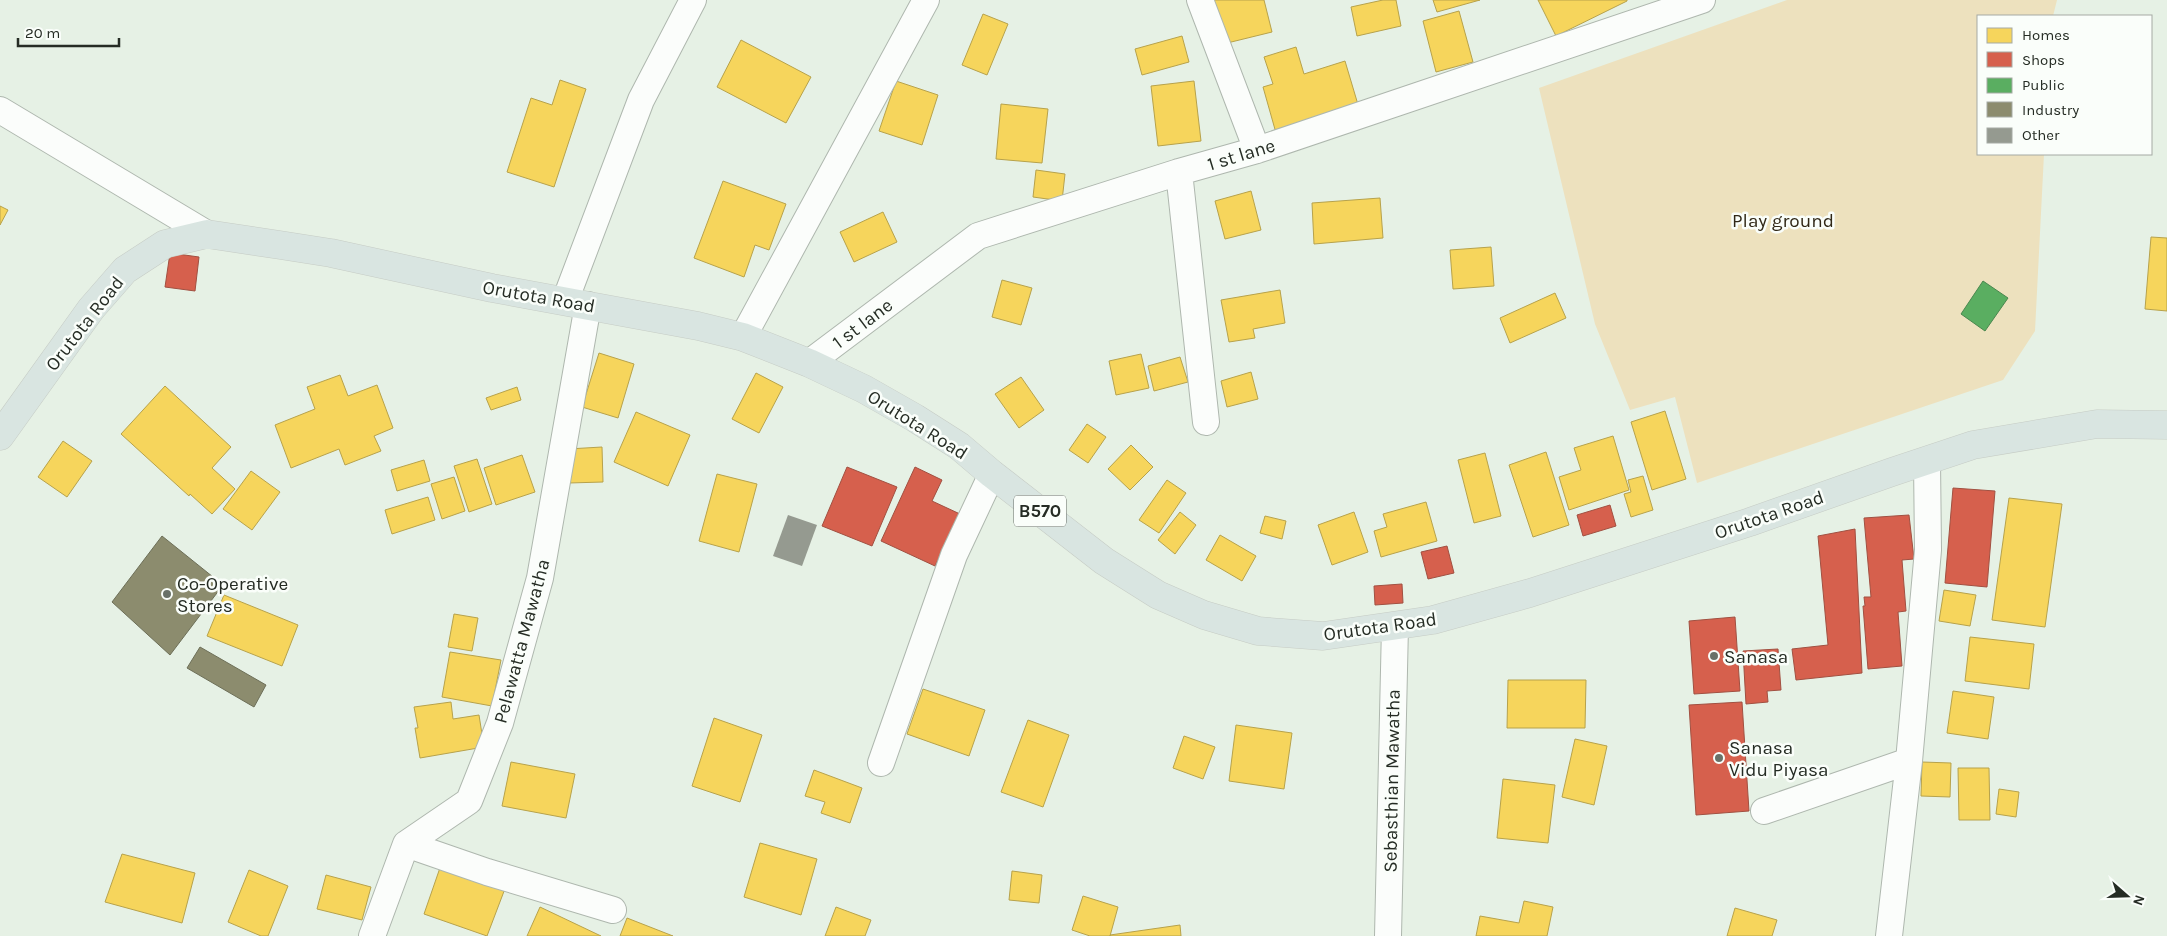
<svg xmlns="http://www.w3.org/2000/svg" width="2167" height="936" viewBox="0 0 2167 936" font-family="Karla,sans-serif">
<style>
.green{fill:#ede1be}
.homes{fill:#f6d55c;stroke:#b7a24b}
.shops{fill:#d6604d;stroke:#a15041}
.public{fill:#5aae61;stroke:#4a874f}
.industry{fill:#8c8c6e;stroke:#6d6f58}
.building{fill:#959a90}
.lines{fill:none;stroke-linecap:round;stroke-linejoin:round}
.street-casing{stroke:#aeb7ae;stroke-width:28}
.primary-casing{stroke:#c6ccc5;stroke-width:29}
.street{stroke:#fbfdfb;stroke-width:26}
.primary{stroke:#d9e5e1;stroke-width:28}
.poi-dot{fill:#697168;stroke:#fafefa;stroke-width:2}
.labels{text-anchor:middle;stroke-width:5;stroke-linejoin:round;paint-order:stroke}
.shield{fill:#fafefa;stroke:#656b64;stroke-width:1}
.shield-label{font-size:18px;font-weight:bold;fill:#252c24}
.street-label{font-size:19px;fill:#252c24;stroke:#fafefa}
.park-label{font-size:19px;fill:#312817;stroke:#fafefa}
.poi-label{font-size:19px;fill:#252c24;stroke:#fafefa;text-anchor:start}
</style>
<rect width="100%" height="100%" fill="#e6f1e5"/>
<path class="green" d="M1787,0H2057L2053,16H1978V154H2044L2035,331L2003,380L1697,483L1675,397L1630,410L1595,324L1539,88Z"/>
<path class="homes" d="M1208,0H1264L1272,32L1219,45Z
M1383,0H1396L1401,26L1357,36L1351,7Z
M1433,0H1480L1437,12Z
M1538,0H1627V1L1556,36Z
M1459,11L1473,62L1436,72L1423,21Z
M983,14L1008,24L987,75L962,65Z
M1182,36L1189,62L1142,75L1135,49Z
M741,40L811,77L786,123L717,87Z
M1296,47L1304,74L1345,61L1359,108L1276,133L1263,87L1273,84L1264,57Z
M560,80L586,89L554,187L507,172L531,98L552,105Z
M896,81L938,95L922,145L879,131Z
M1194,81L1201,141L1158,146L1151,86Z
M1001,104L1048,109L1042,163L996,159Z
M1036,170L1065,174L1062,201L1033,197Z
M723,181L786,204L769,250L755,245L744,277L694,258Z
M1251,191L1261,230L1225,239L1215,201Z
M1380,198L1383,238L1314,244L1312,203Z
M0,206L8,210L0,225Z
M883,212L897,242L854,262L840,232Z
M2151,237L2167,238V311L2145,309Z
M1491,247L1494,286L1453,289L1450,250Z
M1002,280L1032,288L1021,325L992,317Z
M1280,290L1285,323L1253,329L1255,338L1229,342L1221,300Z
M1555,293L1566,318L1510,343L1500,318Z
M599,353L634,364L618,418L582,407Z
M1141,354L1149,388L1116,395L1109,361Z
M1180,357L1188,382L1154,391L1148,366Z
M1251,372L1258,399L1227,407L1221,381Z
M756,373L783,387L759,433L732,419Z
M340,375L348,396L377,385L393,428L374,436L381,451L345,465L339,449L291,468L275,425L315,409L307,387Z
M1021,377L1044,410L1019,428L995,394Z
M165,386L231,447L212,468L235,489L212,514L190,494L189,496L121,434Z
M517,387L521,400L491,410L486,398Z
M1665,411L1686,479L1652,490L1631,422Z
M636,412L690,435L668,486L614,462Z
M1087,424L1106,437L1088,463L1069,450Z
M1613,436L1629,490L1569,510L1559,477L1581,470L1574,448Z
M63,441L92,461L67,497L38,477Z
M1131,445L1153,467L1130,490L1108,469Z
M602,447L603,482L569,483L568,449Z
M1546,452L1569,525L1533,537L1509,465Z
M1485,453L1501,516L1474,523L1458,460Z
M522,455L535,492L496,505L484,468Z
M477,459L492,504L469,512L454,466Z
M424,460L430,481L397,491L391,470Z
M251,471L280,492L252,530L223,509Z
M717,474L757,484L739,552L699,541Z
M1643,476L1653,510L1631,517L1624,494L1631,492L1628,480Z
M454,477L465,511L442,519L431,484Z
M1167,480L1186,493L1159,533L1139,520Z
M428,497L435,520L392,534L385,510Z
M2009,498L2062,504L2045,627L1992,620Z
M1426,502L1437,541L1381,557L1374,531L1387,527L1383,514Z
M1180,512L1196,525L1175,554L1158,540Z
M1354,512L1368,552L1332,565L1318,525Z
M1265,516L1286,521L1282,539L1260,533Z
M1220,535L1256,556L1242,581L1206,560Z
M1944,590L1976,595L1970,626L1939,621Z
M224,595L298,625L282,666L207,636Z
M454,614L478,618L472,651L448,647Z
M1970,637L2034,644L2029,689L1965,681Z
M450,652L501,660L492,706L442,697Z
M1508,680H1586L1585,728H1507Z
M923,689L985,710L969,756L907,734Z
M1953,691L1994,697L1988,739L1947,733Z
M451,702L453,719L479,715L484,747L420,758L415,728H418L414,707Z
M714,718L762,735L740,802L692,786Z
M1028,720L1069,735L1043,807L1001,792Z
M1236,725L1292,733L1284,789L1229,781Z
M1184,736L1215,747L1203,779L1173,768Z
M1575,739L1607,746L1594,805L1562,797Z
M511,762L575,774L566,818L502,806Z
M1922,762L1951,763L1950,797L1921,796Z
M1958,768H1989L1990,820H1959Z
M814,770L862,788L850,823L821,813L825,802L805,796Z
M1503,779L1555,785L1548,843L1497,838Z
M1999,789L2019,792L2016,817L1996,814Z
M760,843L817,859L801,915L744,897Z
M122,854L195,873L182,923L105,902Z
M442,862L506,886L487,936L424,914Z
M249,870L288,886L268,936H261L228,922Z
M1012,871L1042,875L1039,903L1009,900Z
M326,875L371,887L362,920L317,909Z
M1083,896L1118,907L1110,936H1090L1072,930Z
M1524,901L1553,907L1547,936H1476L1480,916L1519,923Z
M540,907L601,936H527Z
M836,907L871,920L865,936H825Z
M1735,908L1777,920L1772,936H1727Z
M627,918L673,936H620Z
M1180,925L1181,936H1110V935Z"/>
<path class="shops" d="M170,253L199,257L195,291L165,287Z
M847,467L897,487L872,546L822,526Z
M915,467L942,480L932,501L960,514L935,566L881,541Z
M1953,488L1995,491L1987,587L1945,583Z
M1610,505L1616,526L1583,536L1577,515Z
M1909,515L1914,559L1902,560L1906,611L1898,612L1902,666L1868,669L1863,606H1865L1864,597H1871L1864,518Z
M1855,529L1862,673L1796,680L1792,649L1828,645L1818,536Z
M1447,546L1454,573L1428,579L1421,552Z
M1402,584L1403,603L1375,605L1374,586Z
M1735,617L1740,691L1694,694L1689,621Z
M1778,649L1781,690L1767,691L1768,702L1746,704L1743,651Z
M1742,702L1749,811L1696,815L1689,705Z"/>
<path class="public" d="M1983,281L2008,298L1985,331L1961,314Z"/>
<path class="industry" d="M162,536L223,585L170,655L112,602Z
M200,647L266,685L254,707L187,668Z"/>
<path class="building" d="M788,515L817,525L802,566L773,556Z"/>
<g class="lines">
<defs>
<path id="street" d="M1200,0L1257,150
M0,110L207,234
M1179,172L1206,422
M565,301L641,100L693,0
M743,337L926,0
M809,363L978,236L1179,172L1257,150L1702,0
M881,763L954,555L992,474
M1764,811L1909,761
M406,844L487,872L613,910
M372,936L406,844L469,801L500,723L540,578L588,305
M1388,936L1395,626
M1889,936L1909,761L1928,550L1927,461"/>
<path id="primary" d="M0,436L91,309L125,270L165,244L207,234L280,245L331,253L492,288L698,326L743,337L809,363L864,389L915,418L959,446L992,474L1104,561L1158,595L1204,615L1258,631L1323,636L1433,620L1530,593L1750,522L1892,472L1973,445L2097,424L2167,425"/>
</defs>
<use href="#street" class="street-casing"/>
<use href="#primary" class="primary-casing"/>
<use href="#street" class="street"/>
<use href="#primary" class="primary"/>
</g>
<g class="poi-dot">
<circle cx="167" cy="594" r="5"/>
<circle cx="1714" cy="656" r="5"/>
<circle cx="1719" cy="758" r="5"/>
</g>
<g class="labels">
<rect class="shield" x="1014" y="495.5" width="52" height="31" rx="4"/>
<g class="shield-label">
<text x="1040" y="517">B570</text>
</g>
<g class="street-label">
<text transform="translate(1241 154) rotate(-17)" y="7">1 st lane</text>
<text transform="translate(539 296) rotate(10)" y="7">Orutota Road</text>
<text transform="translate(84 323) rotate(-52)" y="7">Orutota Road</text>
<text transform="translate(862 323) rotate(-37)" y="7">1 st lane</text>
<text transform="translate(918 424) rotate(32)" y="7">Orutota Road</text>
<text transform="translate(1769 514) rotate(-19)" y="7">Orutota Road</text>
<text transform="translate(1380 626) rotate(-8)" y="7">Orutota Road</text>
<text transform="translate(521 641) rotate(-75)" y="7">Pelawatta Mawatha</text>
<text transform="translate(1391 781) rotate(-89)" y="7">Sebasthian Mawatha</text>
</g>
<g class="park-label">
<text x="1783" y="227">Play ground</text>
</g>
<g class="poi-label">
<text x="177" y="590">Co-Operative<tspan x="177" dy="22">Stores</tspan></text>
<text x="1724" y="663">Sanasa</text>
<text x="1729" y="754">Sanasa<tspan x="1729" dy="22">Vidu Piyasa</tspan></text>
</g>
</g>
<rect x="1977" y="15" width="175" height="140" fill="#fafefa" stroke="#a5aaa4"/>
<rect x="1987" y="28" width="25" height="15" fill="#f6d55c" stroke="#a5aaa4"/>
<text x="2022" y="40" font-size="15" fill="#252c24">Homes</text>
<rect x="1987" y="52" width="25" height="15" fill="#d6604d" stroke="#a5aaa4"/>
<text x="2022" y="65" font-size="15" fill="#252c24">Shops</text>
<rect x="1987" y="78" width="25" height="15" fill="#5aae61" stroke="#a5aaa4"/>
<text x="2022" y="90" font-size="15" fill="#252c24">Public</text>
<rect x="1987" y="102" width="25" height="15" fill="#8c8c6e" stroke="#a5aaa4"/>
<text x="2022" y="115" font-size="15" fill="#252c24">Industry</text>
<rect x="1987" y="128" width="25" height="15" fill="#959a90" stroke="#a5aaa4"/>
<text x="2022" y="140" font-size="15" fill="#252c24">Other</text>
<g transform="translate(2127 896) rotate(110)" stroke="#fafefa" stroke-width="4" paint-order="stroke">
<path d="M0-4L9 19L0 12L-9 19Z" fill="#252c24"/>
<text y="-8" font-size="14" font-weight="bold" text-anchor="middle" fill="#252c24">N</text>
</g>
<path d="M18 38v8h101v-8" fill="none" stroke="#252c24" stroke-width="2.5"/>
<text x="25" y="38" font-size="15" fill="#252c24" stroke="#fafefa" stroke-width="4" paint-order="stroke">20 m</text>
</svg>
